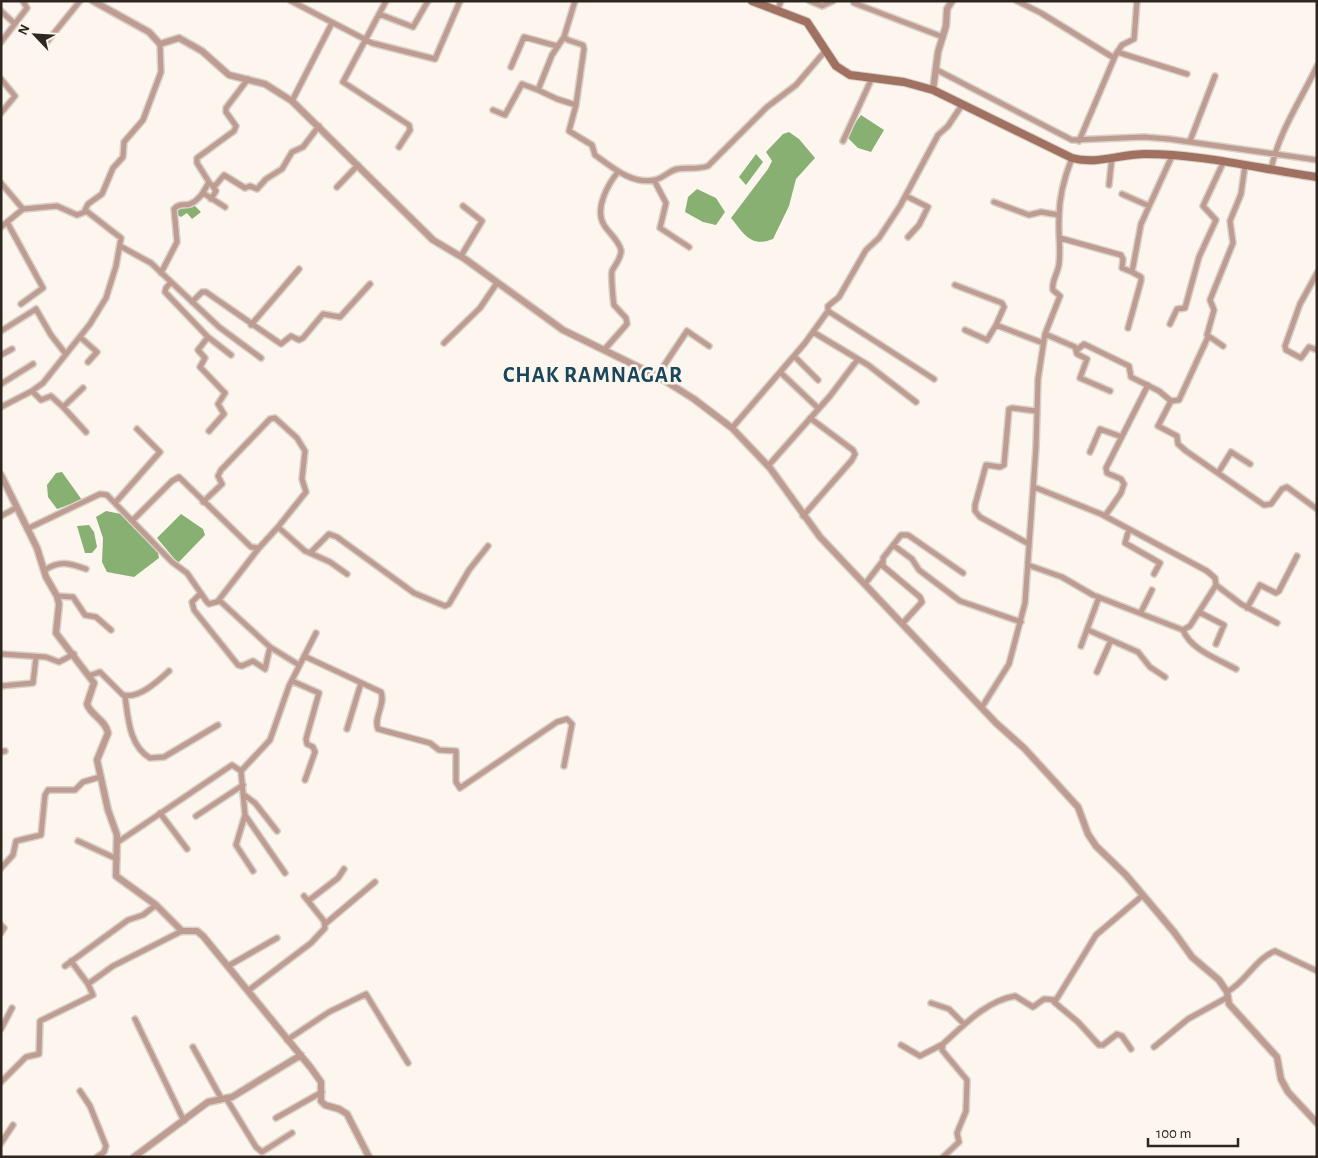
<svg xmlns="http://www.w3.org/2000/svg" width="1318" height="1158" viewBox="0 0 1318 1158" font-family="'Alegreya Sans',sans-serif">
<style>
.water{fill:#89b073}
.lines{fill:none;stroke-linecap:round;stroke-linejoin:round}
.minor-casing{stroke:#d8d1c9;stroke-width:8}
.tertiary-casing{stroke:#d8d1c9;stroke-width:9}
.secondary-casing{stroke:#d8d1c9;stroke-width:10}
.minor{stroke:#be9c92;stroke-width:5}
.tertiary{stroke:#be9c92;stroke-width:6}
.secondary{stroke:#a07061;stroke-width:8}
.labels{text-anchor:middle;stroke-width:5;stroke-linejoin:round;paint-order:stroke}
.district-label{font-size:22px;font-weight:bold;letter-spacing:1px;fill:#19465b;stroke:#fdf6ee}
</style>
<rect width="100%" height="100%" fill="#fdf6ee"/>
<path class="water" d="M861,115L884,130L871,152L858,148L846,136Z
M789,132L799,139L815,158L796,179L789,206L773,239C751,248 744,234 731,218L768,169L772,161L766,152L783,134Z
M756,154L763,162L746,185L739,177Z
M697,189L716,198L725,212L716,225L703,222L685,212L688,197Z
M192,203L201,212L192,219L187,213L181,217L174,213L178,206L188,208Z
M62,472L82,500L57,509L48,497L47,485L56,473Z
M106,511L126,515L157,548L159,558L134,577L107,572L102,562L103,538L96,517Z
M181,514L203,529L205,535L178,563L157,538Z
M89,525L94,532L97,547L92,553H85L77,526Z"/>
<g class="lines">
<defs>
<path id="minor" d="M291,1L372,43L435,59L460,1
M386,1L343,82L409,125L410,130L399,147
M575,1L564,37L568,40L583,45L584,49L576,105L569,131L592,145L595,155C612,167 632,185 655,180C663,178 669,171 677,169C687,167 697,170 708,166L767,107L796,85L826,50
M810,1L822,6L833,1
M1017,1L1041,13L1114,58
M854,3L943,37
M778,9L781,1
M1,11L15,24
M379,14L413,27L428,1
M1,42L27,8L23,1
M46,43L80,1
M1117,52L1187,74
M511,67L524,37L557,46
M937,70L1072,140L1144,137L1169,139L1317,160
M1,79L15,96L1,113
M538,90L557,99L576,105
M292,101L332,23
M493,110L505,115L522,84L538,90L552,55L564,37
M843,141L872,78
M1079,141L1116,54L1122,45L1134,39L1137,1
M1190,141L1215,76
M1271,170C1278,133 1301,100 1317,66
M654,180L666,203L660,228L689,247
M1,183L23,209
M1109,185L1112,157
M214,187L224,175L245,188L250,186L257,189L266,179L282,169L292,152L303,147L319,126
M337,187L358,165
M203,193L225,207
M1122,194L1149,206
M906,196L928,207L919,225L908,237
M211,199L216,191L212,185
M994,202L1029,215L1041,212L1059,215
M7,222L43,288L21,304
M1,227L23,209L57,206L77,215L85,212
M1060,238L1121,255L1123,259L1122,268L1132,272
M120,246L151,263L219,327L261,358
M461,256L482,221L463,206
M161,273L177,242L174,209C179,203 183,206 190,204C200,200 204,191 209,182L197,163V158L234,131L236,126L226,112V108L248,79
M1317,273L1300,304L1285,346L1286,350L1301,358L1309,347L1317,350
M171,282L166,288L165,292L208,337L231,355
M955,285L1002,303L1004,307L996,325L1043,343
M192,302L202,292H206L281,344L291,336L299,340L303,338L323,314L340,317L370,284
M828,311V306L839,297L866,250L879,238L900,206L938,135L948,126L962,105
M1170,324L1177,309L1185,308L1199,257L1216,220L1203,206L1223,163
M251,325L299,269
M1128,328L1141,281V277L1132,272L1141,224L1172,156
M965,330L987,340L996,325
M1,331L36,309L51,335L65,353
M813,332L868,365L916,402
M1045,334L1075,347L1077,354L1087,359L1080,378L1110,391
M80,337L97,352L88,362
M208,337L198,350L205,358L200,367L225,393L218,404L224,414L209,431
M444,343L480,308L497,283
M1223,346L1207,335L1214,310L1210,300L1233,243L1230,221L1241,194L1245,166
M604,350L627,324L626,318L614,305C613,300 611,274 612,271C615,265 622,257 621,250C619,241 609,233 604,225C594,209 608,184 618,172
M1077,350L1084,344L1129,366L1131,377L1159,391L1171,401L1158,426L1177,436L1178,444L1186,451L1264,505L1271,504L1282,489L1287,487L1317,509
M1,355L12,349
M794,356L818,380
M780,372L818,408
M657,376L687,331L709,346
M1,384L33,364
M32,391L41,400L51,396L63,407L86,432
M1171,401L1179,400L1208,337
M1,407L32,391L43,383L90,324L106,298L116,266L121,238L85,210L88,204L102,194L113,168L123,157L124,142L143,120L161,72L160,44
M63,407L83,388
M732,428L805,343L828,311L934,379
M1090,452L1100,429L1122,437
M768,466L830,396L858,359
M1218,473L1231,452L1250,464
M1034,487L1101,514L1207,571L1215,578L1216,585
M203,502L222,484L218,476L221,470L270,419L275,418L297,438L305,451L302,479L306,492L278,527
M115,503L160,452L137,429
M1,516L16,508
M803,516L852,460L855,454L853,450L810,418
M1105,516L1121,493L1124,484L1121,479L1107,473L1106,468L1148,385
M132,521L172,481L179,477L251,547L259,548L278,527L305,551L310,553L329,534L337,537L414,593L445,606L449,604L469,570L488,546
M27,529L100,494L107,495L172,562L187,573L207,602L209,604L220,601L270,647L299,665
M1129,529L1125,543L1160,563L1154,574
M1029,544L980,517L975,511V505L986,465L1000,467L1004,465L1009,409L1012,408L1036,411
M893,545L912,559L919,570L960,601L1021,622
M310,553L330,562L347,574
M1028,565L1062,577L1093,595L1183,630L1190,626L1216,585L1241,604L1277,623
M45,570C60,560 69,563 86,569
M865,584L882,562
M201,593L192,602L194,610L238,665L242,666L253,661L265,669L270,647
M57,596L73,597L85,615L96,617L111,630
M218,601L259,548
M1247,608L1260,585L1276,593L1279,591L1297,556
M1141,612L1152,590
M1199,612L1224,625L1216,644
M902,624L922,602L920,597L883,566V558L901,535H908L963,573
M1088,630L1138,652L1150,667L1165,677
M1183,630C1191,650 1218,659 1236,669
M1081,646L1099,597
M1,654L46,657L59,662L74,654
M304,656L381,692C386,704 373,718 378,729L430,743L439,750L456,751V782L460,788L557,722L567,719L572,724L564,766
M1097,672L1111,640
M91,675L100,672L123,695C139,699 158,681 169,671
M292,681L319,693L306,739L307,744L313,747L315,752L305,780
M1,686L33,683L36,657
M125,696C128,717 129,746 150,758L164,757L218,725
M982,707L1009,664L1025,603L1036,447L1038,379L1045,334L1060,296L1053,290C1051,282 1058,273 1059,264C1061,249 1058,234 1059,218C1059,197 1064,178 1072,158
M347,729L361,683
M1,752L5,751
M241,771L270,740L289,686L316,633
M243,794L255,803L277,831
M160,813L187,849
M245,815L236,845L253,871
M196,816L243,785
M78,841L117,859
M118,842L232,765L241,771L245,815L285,873
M1,868L13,855L16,841L41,835L45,795L48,790H75L83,782L100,777
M308,901L338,878L344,869
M325,924L375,882
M1,925L4,928L1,933
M65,966L128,920L143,915L156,905
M228,966L277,938
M88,984L113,966L182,931
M249,990L311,943L325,928L324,921L304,896
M1227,992C1246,982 1255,959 1275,951L1317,971
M1054,1002L1078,1022L1099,1045H1103L1117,1034L1122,1036L1131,1049
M931,1003L949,1009L964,1024
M135,1019L184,1121
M1,1029L12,1008
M287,1040L329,1012L366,994L408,1063
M901,1045L920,1056L943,1044
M193,1047L221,1098
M1154,1047L1188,1019L1228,997
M1,1082L26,1057L39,1054L40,1021L93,995L88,984L71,961
M80,1091L90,1106L106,1146L104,1152L97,1157
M226,1098L256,1147L262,1152L292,1133
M276,1118L322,1092
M1,1143L13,1125
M943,1157L959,1142L957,1133L966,1111L967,1080L942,1050L943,1044C964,1025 986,1001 1015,996L1033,1007L1044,999L1056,1000L1096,935L1142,896"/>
<path id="tertiary" d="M93,1L149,32L160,44L179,38L202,51L229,75L265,84L292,101L433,240L465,259L563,330L659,377L694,399L732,428L770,468L820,537L996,723L1024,748L1078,807L1088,834L1096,846L1126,875L1174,932L1192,957L1219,980L1227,992L1229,1004L1277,1057L1281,1079L1288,1092L1317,1123
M933,90L938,52L946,26L947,9L952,1
M1,475L37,548L46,577L57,596L59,604L56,633L94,683L87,704C91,716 105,719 108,733L97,760L108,810L117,835L116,876L156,905L182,931H197L203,936L311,1068L321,1082V1101L325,1105L339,1109L347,1114L369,1157
M134,1157L208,1102L232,1097L301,1055"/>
<path id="secondary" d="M752,1L807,22L836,66L850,75L904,82L933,90L1072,158C1095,165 1121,154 1145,154C1202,154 1260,169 1317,177"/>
</defs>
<use href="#minor" class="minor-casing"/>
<use href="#tertiary" class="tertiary-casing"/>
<use href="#secondary" class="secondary-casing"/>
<use href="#minor" class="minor"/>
<use href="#tertiary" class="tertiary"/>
<use href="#secondary" class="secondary"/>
</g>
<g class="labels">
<g class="district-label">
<text x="593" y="382">CHAK RAMNAGAR</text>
</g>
</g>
<rect width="1318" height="1158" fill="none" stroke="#2d2720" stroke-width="5"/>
<g transform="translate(35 35) rotate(295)" stroke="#fdf6ee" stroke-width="4" paint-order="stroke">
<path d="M0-4L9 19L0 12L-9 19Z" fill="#2d2720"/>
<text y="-8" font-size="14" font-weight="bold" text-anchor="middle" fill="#2d2720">N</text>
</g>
<path d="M1148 1138v8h90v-8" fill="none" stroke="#2d2720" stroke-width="2.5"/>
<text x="1156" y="1138" font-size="15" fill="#2d2720" stroke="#fdf6ee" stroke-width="4" paint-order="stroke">100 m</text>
</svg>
